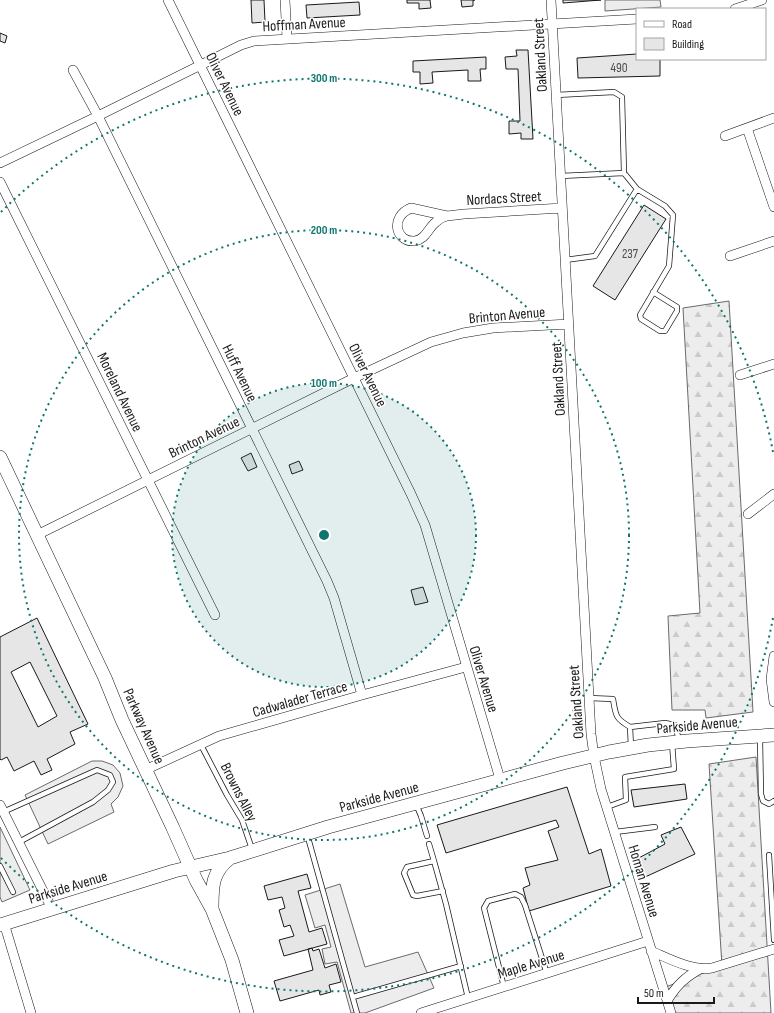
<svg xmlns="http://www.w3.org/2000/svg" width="774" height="1013" viewBox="0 0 774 1013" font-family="'Sofia Sans Condensed',sans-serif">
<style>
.forest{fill:url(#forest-firs);stroke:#6a6a6a}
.built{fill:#ededed;stroke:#6a6a6a}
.building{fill:#e6e6e6;stroke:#1a1a1a;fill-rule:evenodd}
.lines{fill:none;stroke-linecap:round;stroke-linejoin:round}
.service-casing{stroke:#1a1a1a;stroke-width:6}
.minor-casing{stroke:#1a1a1a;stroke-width:10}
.secondary-casing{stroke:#1a1a1a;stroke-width:14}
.service{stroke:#fff;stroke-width:4.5}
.minor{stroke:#fff;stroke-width:9}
.secondary{stroke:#fff;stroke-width:13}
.ring{fill:none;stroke:#0f766e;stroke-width:2;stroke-dasharray:2 4}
.labels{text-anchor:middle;stroke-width:3;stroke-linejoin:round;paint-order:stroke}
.number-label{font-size:13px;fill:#4d4d4d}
.street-label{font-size:15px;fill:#1a1a1a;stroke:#fff}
.centre{fill:#0f766e;stroke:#fff;stroke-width:2}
.ring-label{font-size:12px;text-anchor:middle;font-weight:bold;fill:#0f766e;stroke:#fff;stroke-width:3;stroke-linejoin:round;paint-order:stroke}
</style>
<defs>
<pattern id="forest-firs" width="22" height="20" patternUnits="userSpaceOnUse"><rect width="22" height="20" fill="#ededed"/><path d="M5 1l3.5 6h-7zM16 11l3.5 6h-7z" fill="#cbcbcb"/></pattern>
</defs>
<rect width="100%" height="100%" fill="#fff"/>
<path class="forest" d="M729,301L753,712L706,718L705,710H672L668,616L700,613L683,308Z
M756,757L771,1013H670L663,988L722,966L709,764Z"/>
<path class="built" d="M605,0H660L661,7L605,11Z
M92,761H102L113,765L120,773L123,786L118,797L111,804L114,812L48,844L25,795Z
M0,827L30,890L2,902L0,897Z
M340,884L365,967L418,952L434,988L365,1013H351L337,962L325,964L322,949L331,947L325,925L315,928L305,895Z"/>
<path class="building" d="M251,0H264L265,22L252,23Z
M407,0H430L431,8L419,9V3H407Z
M461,0H475H473V6L462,7Z
M563,0H601L563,3Z
M359,2L360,15L307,18L306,5Z
M0,33L7,36L5,43L0,41Z
M516,50H528L533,139H521V133L509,134V121H520L518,69H506L505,57L517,56Z
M637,54V59H660V76L578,78L577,58Z
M486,57V69H480L481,81H468V70L432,72L433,83L420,84V72H413V61Z
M644,205L666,219L615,300L593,286Z
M251,453L257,467L248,471L241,458Z
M299,461L303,470L292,474L289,465Z
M423,587L428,602L415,605L411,590Z
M37,618L88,724L70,732L75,744L47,759L52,770L41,775L34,761L14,771L7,757L1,760L0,759V637ZM30,662L57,716L38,727L11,672Z
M685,784L687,799L634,807L631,790Z
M567,787L589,854L601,849L611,886L529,911L523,888L530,885L525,868L558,860L548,831L559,827L556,820L446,853L437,825Z
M681,827L695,854L643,878L635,860L665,844L661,835Z
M307,874L311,888L298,891L309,932L322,928L327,944L284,956L279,940L294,936L290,925L284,927L279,910L285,908L282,897L268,900L264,886Z
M312,948L313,951L319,949L325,968L336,964L341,982L329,985L331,992L320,995L319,990L280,1001L274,981L313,970L308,949Z"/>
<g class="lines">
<defs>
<path id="service" d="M556,95L614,92L622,97L624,173L637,189L665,206L673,215L669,266L640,315L641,319L660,331H665L677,311V307L653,292
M560,176L624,173
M565,260L595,256L637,189
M589,698L613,699C616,716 615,718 630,727L631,747
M630,727L665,723L675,725L679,740
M760,738L761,794L763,801L769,804L774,801
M201,745L227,795L242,820L252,849
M416,804L421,816L427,836
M607,807L626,800L625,777L674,769L672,743
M3,812L97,770L110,775L113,782L108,790L93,802L19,842
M615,832L655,827
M307,834L357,1013
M429,844L434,861
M769,855L774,940
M0,866L13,892
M443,891L417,896L413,895L404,873L407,867L434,861L446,904L468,998
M504,987L484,908L488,901L515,894L521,897L525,905L547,974
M353,997L461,966"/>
<path id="minor" d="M168,0L411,494L425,525L500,779
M285,0L287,38
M551,0L591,734L594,756L601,789L671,1013
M735,9L762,0
M73,70L98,116L327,581L334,598L362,695
M747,128L774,207
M725,136L774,118
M0,163L98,116L241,45L254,41L637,19
M0,182L215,615
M411,208L447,216C443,217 439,219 436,222C428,228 426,239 415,241C396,243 389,217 411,208Z
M447,216L464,214L562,208
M730,256L774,241
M740,375L774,364
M748,514L774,494
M37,535L354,378L431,342L463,333L493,328L569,324
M774,656L771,679L774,702
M145,770L219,736L362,695L466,667
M0,805L52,909
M4,923L31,1013
M651,951C670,959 692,971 712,968L774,949
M667,1001C676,986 685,977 700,969
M421,1013L648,941"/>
<path id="secondary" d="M0,457L105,678L122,720L173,828L196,880L212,909L232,960L247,1013
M212,908C212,886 212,872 230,858
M0,925L174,871L230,858L328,827L563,763L609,752L648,745L687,741L774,735"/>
</defs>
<use href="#service" class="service-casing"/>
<use href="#minor" class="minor-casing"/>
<use href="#secondary" class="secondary-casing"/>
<use href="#service" class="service"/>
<use href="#minor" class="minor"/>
<use href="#secondary" class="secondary"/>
</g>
<circle cx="324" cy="535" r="152" fill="#0f766e" fill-opacity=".12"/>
<g class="ring">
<circle cx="324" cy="535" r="152"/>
<circle cx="324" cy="535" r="305"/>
<path d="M773 618A457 457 0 0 1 1 858M1 212A457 457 0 0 1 773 452"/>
</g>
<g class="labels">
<g class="number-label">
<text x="619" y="72">490</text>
<text x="630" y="258">237</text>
</g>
<g class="street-label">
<text transform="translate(304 24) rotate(-3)" y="5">Hoffman Avenue</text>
<text transform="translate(540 55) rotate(-93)" y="5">Oakland Street</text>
<text transform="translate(225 84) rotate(64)" y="5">Oliver Avenue</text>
<text transform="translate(504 198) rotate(-3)" y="5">Nordacs Street</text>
<text transform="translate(507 315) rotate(-5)" y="5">Brinton Avenue</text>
<text transform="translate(240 373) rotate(64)" y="5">Huff Avenue</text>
<text transform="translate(368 375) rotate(64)" y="5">Oliver Avenue</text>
<text transform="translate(558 379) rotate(-93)" y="5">Oakland Street</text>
<text transform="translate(120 392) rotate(64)" y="5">Moreland Avenue</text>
<text transform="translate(204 437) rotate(-26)" y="5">Brinton Avenue</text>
<text transform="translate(484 679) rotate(73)" y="5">Oliver Avenue</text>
<text transform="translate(300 699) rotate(-16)" y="5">Cadwalader Terrace</text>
<text transform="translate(576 702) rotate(-94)" y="5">Oakland Street</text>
<text transform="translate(697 725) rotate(-5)" y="5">Parkside Avenue</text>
<text transform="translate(144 726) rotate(66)" y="5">Parkway Avenue</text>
<text transform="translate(239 792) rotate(63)" y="5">Browns Alley</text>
<text transform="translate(379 797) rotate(-15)" y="5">Parkside Avenue</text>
<text transform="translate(644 881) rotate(73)" y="5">Homan Avenue</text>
<text transform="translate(68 887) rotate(-17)" y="5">Parkside Avenue</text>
<text transform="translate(531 964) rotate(-17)" y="5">Maple Avenue</text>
</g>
</g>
<circle cx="324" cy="535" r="6" class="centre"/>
<g class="ring-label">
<text x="324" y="82">300 m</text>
<text x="324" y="234">200 m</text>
<text x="324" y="387">100 m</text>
</g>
<rect x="636" y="8" width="130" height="52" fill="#ffffff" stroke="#a3a3a3"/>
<rect x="644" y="21" width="20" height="6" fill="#ffffff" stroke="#a3a3a3"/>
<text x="672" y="28" font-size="12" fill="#1a1a1a">Road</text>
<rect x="644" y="38" width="20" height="12" fill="#e6e6e6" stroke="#a3a3a3"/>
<text x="672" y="48" font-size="12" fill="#1a1a1a">Building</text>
<path d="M638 997v6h76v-6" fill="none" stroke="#1a1a1a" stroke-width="2"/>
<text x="644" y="997" font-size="12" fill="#1a1a1a" stroke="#ffffff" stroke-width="3" paint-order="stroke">50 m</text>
</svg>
